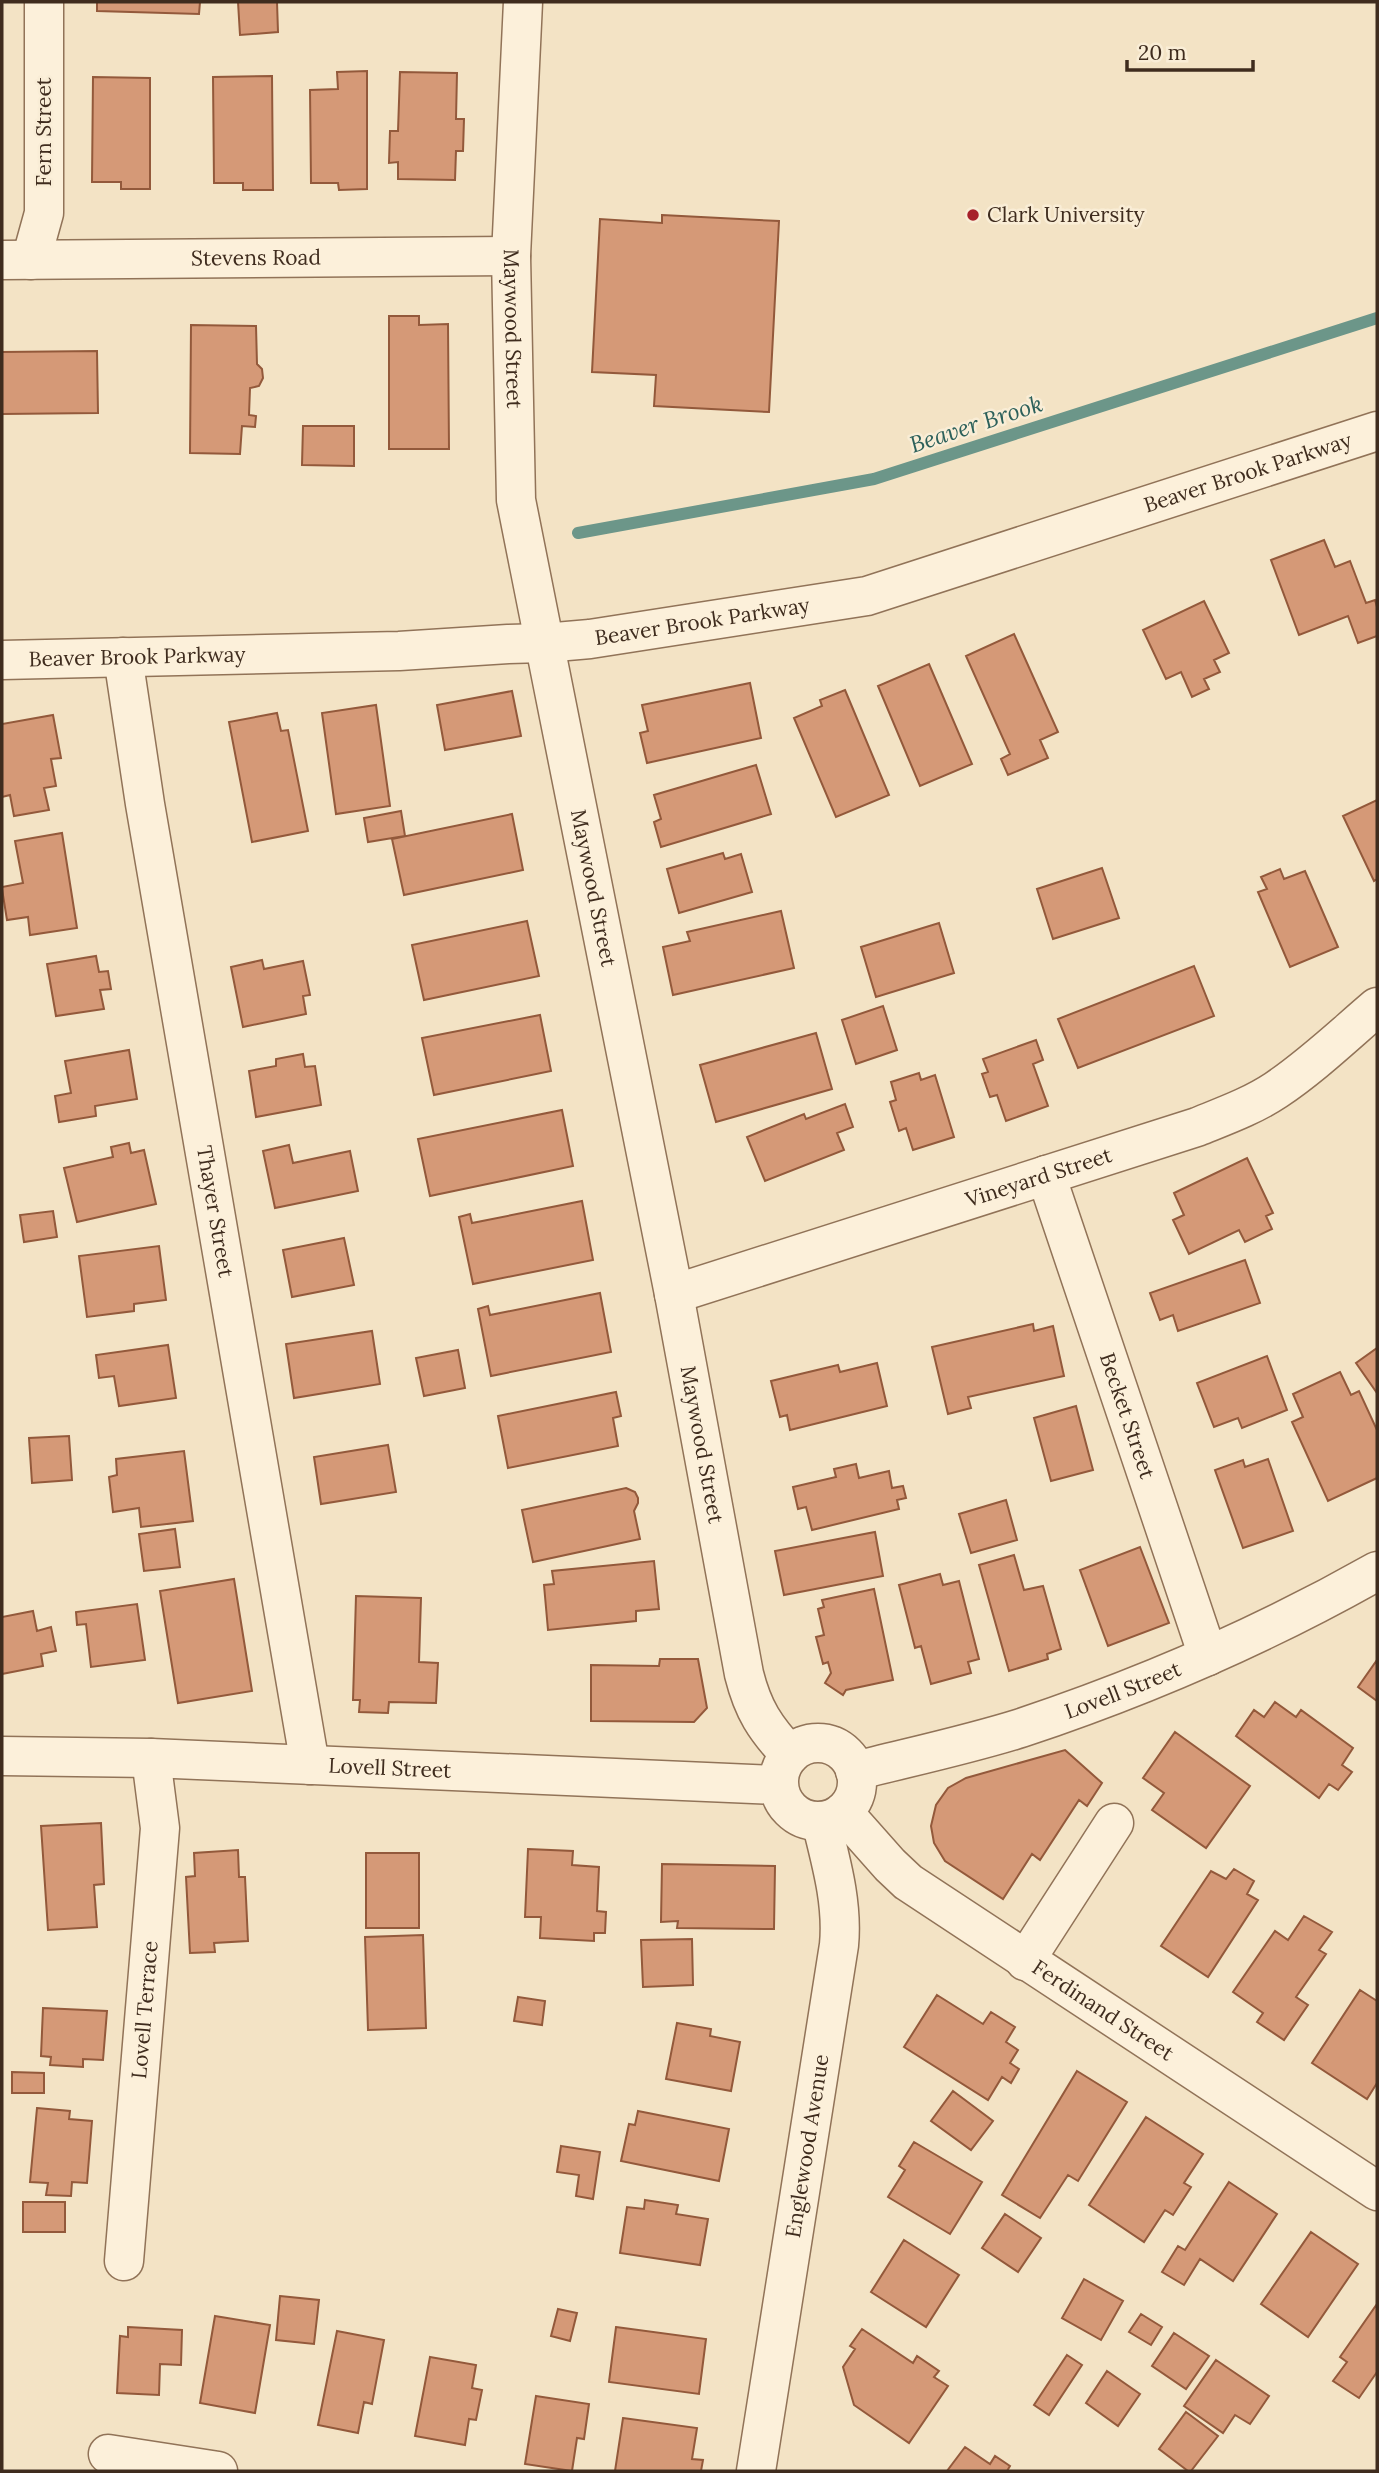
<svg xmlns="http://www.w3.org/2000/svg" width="1379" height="2473" viewBox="0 0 1379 2473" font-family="Lora,serif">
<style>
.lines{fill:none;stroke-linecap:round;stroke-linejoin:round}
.stream{stroke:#6c9689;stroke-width:12}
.building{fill:#d59977;stroke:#93593b;stroke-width:2}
.minor-casing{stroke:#917358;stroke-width:41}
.minor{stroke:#fcf0da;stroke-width:38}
.poi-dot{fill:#a7212a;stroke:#f9edd6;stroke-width:2.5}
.labels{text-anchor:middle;stroke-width:5;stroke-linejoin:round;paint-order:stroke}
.street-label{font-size:21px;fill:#3f2c1e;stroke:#f9edd6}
.poi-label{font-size:21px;fill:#3f2c1e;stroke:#f9edd6;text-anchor:start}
.water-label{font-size:23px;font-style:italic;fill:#2c605a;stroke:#f9edd6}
</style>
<rect width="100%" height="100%" fill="#f3e3c5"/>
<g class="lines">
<path class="stream" d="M578,533L874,479L1377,318"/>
</g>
<path class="building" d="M97,2H200L199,14L97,11Z
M238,2H277L278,32L240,35Z
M367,71V189L339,190L338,183H311L310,90L338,89L337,72Z
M400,72L457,73L456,119H464L463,151H456L455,180L398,179V162L389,163L390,131H398Z
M272,76L273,190H243V183H214L213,77Z
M93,77L150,78V189H121V182H92Z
M662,215L779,221L769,412L654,406L656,375L592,372L600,219L662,223Z
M389,316H419V325L448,324L449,449H389Z
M191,325L256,326L257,364L262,369L263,378L259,386L250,388L249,415L256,416L255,427L242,426L240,454L190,453Z
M97,351L98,413L2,414V352Z
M303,426H354V466L302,465Z
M1324,540L1335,567L1350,561L1366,603L1375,600L1377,607V636L1358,643L1348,616L1299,635L1271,560Z
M1204,601L1229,653L1214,660L1220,672L1204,679L1209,689L1192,697L1181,672L1166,679L1143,630Z
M1014,634L1058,732L1040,740L1048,758L1008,775L1001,759L1010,754L966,656Z
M929,664L972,764L920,786L878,686Z
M750,683L761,738L647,763L640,733L648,731L642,705Z
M845,690L889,795L836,817L794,718L822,706L820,700Z
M512,691L521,736L445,750L437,705Z
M376,705L390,806L336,814L322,713Z
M277,713L281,731L288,730L308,831L252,842L229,722Z
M53,715L61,758L51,759L56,786L44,788L49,810L14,816L10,795L2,797V724Z
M756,765L771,814L661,847L654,822L661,819L654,795Z
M1377,800V879L1374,881L1343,816Z
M401,811L405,836L368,842L364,818Z
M512,814L523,870L404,895L392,839Z
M62,833L77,928L30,935L28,917L7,920L2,889V887L23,883L15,841Z
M723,853L725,859L741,854L752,892L679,913L667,869Z
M1102,868L1119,918L1053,939L1037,889Z
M1280,869L1284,879L1305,871L1338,947L1290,967L1258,892L1267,889L1261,877Z
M781,911L794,968L673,995L663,947L690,941L687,932Z
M527,921L539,976L424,1000L412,945Z
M939,923L954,973L876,997L861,947Z
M96,956L99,972L108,971L111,989L100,990L104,1009L56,1016L47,964Z
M262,960L264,969L303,961L310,995L303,996L306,1014L243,1027L231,967Z
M1194,966L1214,1016L1078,1068L1058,1019Z
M883,1006L897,1050L856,1064L842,1020Z
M540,1015L551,1071L434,1095L422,1038Z
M816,1033L832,1089L716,1122L700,1065Z
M1036,1040L1043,1060L1033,1064L1048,1106L1006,1121L997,1095L990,1097L982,1074L988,1072L983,1059Z
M129,1050L137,1099L95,1106L96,1116L59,1122L55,1096L71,1093L65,1061Z
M303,1054L305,1067L315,1066L321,1105L256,1117L249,1071L276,1066V1059Z
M919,1073L921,1080L935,1075L954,1137L913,1150L906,1128L899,1131L890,1102L896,1100L891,1082Z
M845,1104L853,1127L837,1133L844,1150L765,1181L747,1137L804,1114L806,1119Z
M562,1110L573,1166L430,1196L418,1139Z
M129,1143L131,1153L144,1150L156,1204L77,1222L64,1168L113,1157L111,1147Z
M289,1145L293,1163L350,1151L358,1191L275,1208L263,1151Z
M1247,1158L1273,1213L1266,1216L1272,1229L1245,1242L1239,1230L1189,1254L1173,1220L1184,1215L1174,1193Z
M582,1201L593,1260L473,1284L459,1217L470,1214L472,1223Z
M53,1211L57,1237L24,1242L20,1215Z
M344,1238L354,1285L292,1297L283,1250Z
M159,1246L166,1300L134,1304V1311L87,1317L79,1256Z
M1245,1260L1260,1303L1178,1331L1173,1315L1160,1320L1150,1293Z
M600,1293L611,1352L491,1376L478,1309L488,1306L490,1315Z
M1033,1324L1034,1331L1053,1326L1064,1376L968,1397L971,1408L948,1414L932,1347Z
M372,1331L380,1384L294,1398L286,1344Z
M168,1345L176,1398L119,1406L114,1376L99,1378L96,1355Z
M1377,1348V1393L1356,1363Z
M458,1350L465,1388L424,1396L416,1358Z
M1267,1356L1287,1410L1242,1428L1238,1418L1214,1427L1197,1383Z
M877,1363L887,1406L790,1430L787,1415L780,1417L771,1381L838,1365L840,1372Z
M1340,1372L1351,1395L1359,1391L1377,1430V1478L1328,1501L1292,1422L1303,1417L1293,1394Z
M616,1392L621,1416L613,1418L618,1446L508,1468L498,1416Z
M1076,1406L1093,1470L1051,1481L1034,1418Z
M69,1436L72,1480L32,1483L29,1438Z
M388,1445L396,1492L321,1504L314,1457Z
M184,1451L193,1521L141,1527L139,1508L113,1512L109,1477L117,1475L116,1459Z
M1268,1459L1293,1531L1243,1548L1215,1470L1243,1460L1245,1467Z
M856,1464L859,1478L889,1471L892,1488L903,1486L906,1498L897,1500L899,1509L812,1530L806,1507L798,1509L793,1487L836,1477L834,1469Z
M626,1488L635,1492L638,1498V1503L634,1511L640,1539L533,1562L522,1510Z
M1006,1500L1017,1540L971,1553L959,1514Z
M175,1529L180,1567L144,1571L139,1534Z
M875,1532L883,1576L784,1595L775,1551Z
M1140,1547L1169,1623L1108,1646L1080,1570Z
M1014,1555L1024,1590L1043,1586L1061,1649L1047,1654L1048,1659L1009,1671L979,1565Z
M654,1561L659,1609L636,1611V1621L548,1630L544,1585L554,1584L552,1571Z
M940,1574L943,1585L959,1581L979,1659L968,1662L971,1673L931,1684L921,1646L915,1648L899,1585Z
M234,1579L252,1691L178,1703L160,1591Z
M874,1589L893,1680L846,1690L843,1695L825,1683L831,1673L828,1662L823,1664L816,1637L824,1635L818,1609L824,1607L822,1600Z
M356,1596L421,1598L419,1662L438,1663L436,1703L389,1702L388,1713L359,1712L360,1700H353Z
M137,1604L145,1660L91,1667L86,1624L77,1625L76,1612Z
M33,1611L37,1631L51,1627L56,1651L41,1654L43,1666L2,1674V1617Z
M660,1659H698L707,1708L694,1722L591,1721V1665L659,1666Z
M1377,1660V1701L1358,1687Z
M1275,1702L1296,1717L1301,1710L1353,1748L1342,1765L1352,1772L1338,1790L1329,1784L1319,1798L1236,1736L1254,1710L1264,1717Z
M1175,1732L1250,1786L1206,1848L1152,1810L1164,1793L1143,1778Z
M1065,1750L1102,1783L1087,1806L1079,1800L1040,1860L1032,1854L1003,1899L945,1861L934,1843L931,1826L936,1805L948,1788L966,1778Z
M101,1823L104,1884L94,1885L97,1927L48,1930L41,1826Z
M528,1849L573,1851L572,1865L599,1867L597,1911L606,1912L605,1933H594V1941L540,1938L541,1917H525Z
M238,1850L239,1877H245L248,1941L214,1943L215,1952L190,1953L186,1877L195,1876L194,1853Z
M366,1853H419V1928H366Z
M662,1864L775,1866L774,1929L677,1928L678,1921L661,1922Z
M1234,1869L1254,1881L1247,1894L1258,1900L1208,1977L1161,1946L1211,1871L1226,1879Z
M1304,1916L1332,1932L1319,1950L1326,1954L1296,1997L1308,2005L1284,2040L1257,2022L1263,2013L1233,1992L1275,1931L1288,1940Z
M423,1935L426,2028L368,2030L365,1937Z
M692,1939L693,1985L643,1987L641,1940Z
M1360,1990L1377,2001V2083L1367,2099L1312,2063Z
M937,1995L983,2024L991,2012L1015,2027L1006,2042L1018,2050L1010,2063L1019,2069L1011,2083L1002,2077L988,2100L904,2047Z
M518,1997L545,2001L542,2025L514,2021Z
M43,2008L107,2011L103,2060L83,2059V2067L50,2065L51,2057L41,2056Z
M677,2023L711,2029L710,2036L740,2042L731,2091L666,2079Z
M1077,2071L1127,2102L1078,2181L1068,2175L1040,2218L1002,2195Z
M12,2072L44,2073V2093H12Z
M953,2091L993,2121L971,2150L931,2121Z
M37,2108L70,2111L69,2119L92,2121L87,2183L72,2182L71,2196L46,2195L48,2183L30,2182Z
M638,2111L729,2129L719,2181L621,2161L629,2124L635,2125Z
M1146,2117L1203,2154L1184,2183L1191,2187L1173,2215L1165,2210L1144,2242L1089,2205Z
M914,2142L982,2182L950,2234L888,2197L905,2170L899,2166Z
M561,2146L600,2152L593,2199L576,2196L579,2175L557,2172Z
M1229,2182L1277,2214L1233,2281L1200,2259L1184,2285L1162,2272L1178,2246L1185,2250Z
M645,2200L678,2205L676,2214L708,2219L700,2265L620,2253L627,2207L644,2209Z
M23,2202H65V2232H23Z
M1005,2214L1041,2238L1018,2272L982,2248Z
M1311,2232L1358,2264L1308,2337L1261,2304Z
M904,2240L959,2275L926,2327L871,2292Z
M1084,2279L1123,2301L1101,2340L1062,2318Z
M280,2296L319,2300L314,2344L276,2340Z
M1377,2304V2372L1359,2398L1333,2381L1347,2362L1340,2357Z
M558,2309L577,2313L570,2341L551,2336Z
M1141,2314L1162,2327L1151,2345L1129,2332Z
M215,2316L270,2325L255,2413L200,2403Z
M128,2327L182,2330L181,2365L160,2364L159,2395L117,2393L120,2336L128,2337Z
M616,2327L706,2339L699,2394L609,2382Z
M862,2329L913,2363L917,2356L939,2371L934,2377L948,2386L909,2443L854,2405L843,2367L855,2349L850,2346Z
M337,2331L384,2340L372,2404L364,2402L358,2433L318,2425Z
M1174,2333L1209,2356L1186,2389L1152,2366Z
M1067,2355L1082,2365L1049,2415L1034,2405Z
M430,2357L476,2365L472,2388L482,2390L476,2420L469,2419L465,2445L415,2436Z
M1216,2360L1269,2396L1250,2424L1235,2415L1223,2433L1184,2406Z
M1107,2371L1140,2394L1118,2426L1086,2403Z
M536,2396L589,2404L584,2439L577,2438L572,2471L525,2464Z
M1186,2412L1218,2436L1191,2471H1188L1159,2449Z
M623,2418L697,2428L692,2459L703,2460L701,2471H615Z
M965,2447L990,2464L995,2456L1010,2466L1007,2471H947Z"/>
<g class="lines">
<defs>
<g id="minor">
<path id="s1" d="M523,2L511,256L516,500L674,1294L744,1674C753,1710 765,1728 790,1755"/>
<path id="s2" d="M2,260L511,256"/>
<path d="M31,260L44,213V2"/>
<path id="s3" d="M123,657L145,804L310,1765"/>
<path id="s4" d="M2,660L399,651L508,644L544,643L590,639L867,596L1377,431"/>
<path id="s5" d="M1046,1175L1208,1656"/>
<path id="s6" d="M674,1294L1197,1127C1224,1116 1252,1106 1276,1090C1312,1066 1344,1035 1377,1007"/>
<circle cx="818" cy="1782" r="39"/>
<path id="s7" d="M2,1756L151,1758L778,1785"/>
<path id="s8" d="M855,1771C910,1757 967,1745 1021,1728C1144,1687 1264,1635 1377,1571"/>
<path id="s9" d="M843,1812L890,1865L908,1882L1377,2191"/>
<path d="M1025,1961L1114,1823"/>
<path id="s10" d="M124,2261L160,1828L151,1758"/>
<path d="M108,2454L218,2471"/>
<path id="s11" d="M756,2471L839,1945C843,1903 831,1862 821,1821"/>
</g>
</defs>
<use href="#minor" class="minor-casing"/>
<use href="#minor" class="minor"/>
</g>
<circle class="poi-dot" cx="973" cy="215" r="7"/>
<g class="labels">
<g class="street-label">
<text transform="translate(44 132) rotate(-90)" y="7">Fern Street</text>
<text dy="7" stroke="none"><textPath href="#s2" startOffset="254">Stevens Road</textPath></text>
<text dy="7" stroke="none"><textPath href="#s1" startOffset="327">Maywood Street</textPath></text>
<text dy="7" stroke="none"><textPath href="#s4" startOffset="1269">Beaver Brook Parkway</textPath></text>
<text dy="7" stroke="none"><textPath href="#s4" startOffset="702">Beaver Brook Parkway</textPath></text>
<text dy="7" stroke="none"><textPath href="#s4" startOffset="135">Beaver Brook Parkway</textPath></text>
<text dy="7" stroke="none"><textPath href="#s1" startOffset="894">Maywood Street</textPath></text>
<text dy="7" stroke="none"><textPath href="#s6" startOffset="383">Vineyard Street</textPath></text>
<text dy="7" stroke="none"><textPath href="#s3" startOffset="562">Thayer Street</textPath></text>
<text dy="7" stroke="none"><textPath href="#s5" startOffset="254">Becket Street</textPath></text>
<text dy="7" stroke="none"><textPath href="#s1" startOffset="1461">Maywood Street</textPath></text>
<text dy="7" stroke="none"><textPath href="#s8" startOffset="280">Lovell Street</textPath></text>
<text dy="7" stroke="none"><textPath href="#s7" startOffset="388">Lovell Street</textPath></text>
<text dy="7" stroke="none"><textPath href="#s10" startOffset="252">Lovell Terrace</textPath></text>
<text dy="7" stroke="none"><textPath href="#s9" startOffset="329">Ferdinand Street</textPath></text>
<text dy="7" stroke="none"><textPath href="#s11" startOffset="329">Englewood Avenue</textPath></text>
</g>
<g class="poi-label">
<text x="987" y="222">Clark University</text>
</g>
<g class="water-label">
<text transform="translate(976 424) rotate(-18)" y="8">Beaver Brook</text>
</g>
</g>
<rect width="1379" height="2473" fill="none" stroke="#3f2c1e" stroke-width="7"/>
<path d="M1127 60v10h126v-10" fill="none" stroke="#3f2c1e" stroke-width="3.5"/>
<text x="1138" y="60" font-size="21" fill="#3f2c1e" stroke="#f9edd6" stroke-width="5" paint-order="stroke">20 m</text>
</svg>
